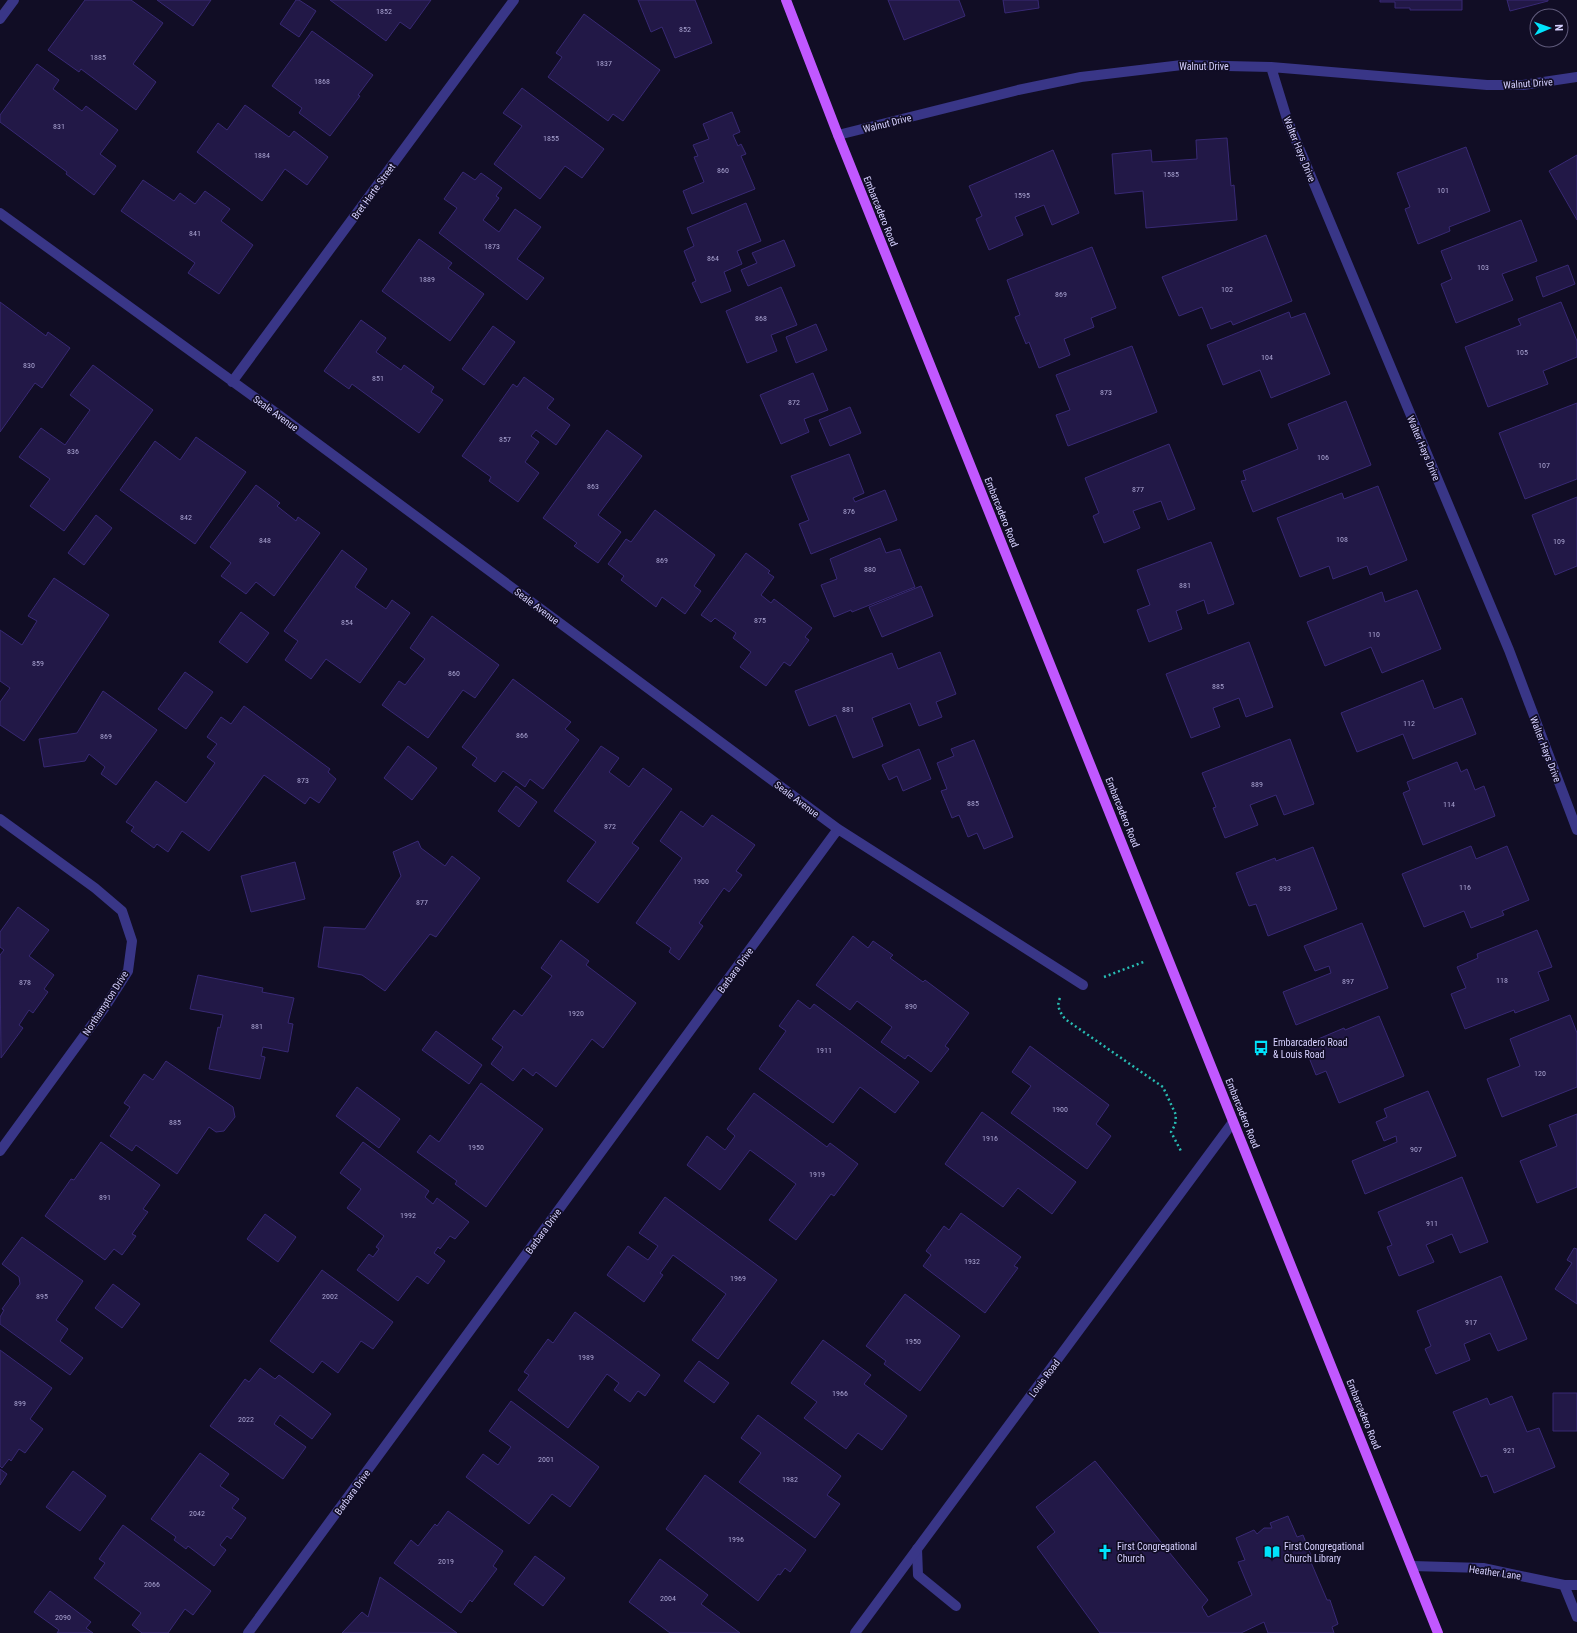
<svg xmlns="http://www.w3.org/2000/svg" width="1577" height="1633" viewBox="0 0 1577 1633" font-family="'Roboto Condensed',sans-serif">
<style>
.building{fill:#221847;stroke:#382974}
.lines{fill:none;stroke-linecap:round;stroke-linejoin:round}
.path{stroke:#28bcb3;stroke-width:2.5;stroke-dasharray:2 3;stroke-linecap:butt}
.service{stroke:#393687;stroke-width:10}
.minor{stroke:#393687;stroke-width:10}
.tertiary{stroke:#393687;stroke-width:10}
.primary{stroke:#c158ff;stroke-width:10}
.labels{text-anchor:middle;stroke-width:3.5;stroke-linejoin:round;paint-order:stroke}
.number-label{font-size:8px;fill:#a9a3d1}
.street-label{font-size:10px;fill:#d6d1ff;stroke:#110d25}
.poi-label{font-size:10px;fill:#d6d1ff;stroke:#110d25;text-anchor:start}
</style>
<rect width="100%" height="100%" fill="#110d25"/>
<path class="building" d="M85,0H131L163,23L133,64L156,82L136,110L81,69L79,72L48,50Z
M157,0H211L193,26Z
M296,0H299L316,11L299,37L280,24Z
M330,0H431L410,29L400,22L386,41Z
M638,0H695L712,43L675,58L662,27L651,32Z
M888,0H959L965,16L904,40Z
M1003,0H1038L1039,8L1005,13Z
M1380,0H1462V10H1410V8H1395V2H1380Z
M1507,0H1548V1L1510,11Z
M584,14L660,70L623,121L613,114L608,121L548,77L562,57L556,53Z
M312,31L373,75L358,95L360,96L330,136L299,113L302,108L272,86Z
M37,64L59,80L53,89L82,111L86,106L118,130L100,154L116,166L94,195L66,174L67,172L0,122V115Z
M522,88L604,149L582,178L565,166L540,199L494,164L522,126L503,113Z
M245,105L289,137L294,131L328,157L307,185L285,169L262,201L197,152L218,123L227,130Z
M732,112L740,132L733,135L738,146L741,144L746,154L741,156L755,189L692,214L683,191L704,182L694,157L698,156L693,145L709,139L703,124Z
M1227,138L1231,186L1234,185L1237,220L1146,228L1143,191L1115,194L1112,154L1151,150L1152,162L1197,159L1196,140Z
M1466,147L1490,211L1449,227L1450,231L1418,244L1405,209L1410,207L1397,173Z
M1053,150L1079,213L1052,225L1044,205L1015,217L1023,235L989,250L976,219L982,216L969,186Z
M1577,155V220L1549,171Z
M463,172L475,180L481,173L502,188L496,196L499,198L483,220L499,232L515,209L541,227L517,259L544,278L527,300L439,233L457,208L444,199Z
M143,180L174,201L180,193L195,204L205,191L230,209L221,221L253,245L219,294L188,273L195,263L121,211Z
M746,203L761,241L737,251L742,264L724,272L731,291L701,303L692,283L696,281L684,251L694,246L687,228Z
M1521,220L1537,261L1502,274L1513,300L1456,323L1441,284L1452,279L1441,251Z
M1266,235L1292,301L1233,325L1231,321L1211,329L1202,307L1179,316L1162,277Z
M419,239L452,263L448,268L484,294L450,341L382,291Z
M784,240L795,266L748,286L741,270L757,263L752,253Z
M1092,247L1116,308L1091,318L1094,327L1064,339L1070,355L1039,368L1029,342L1026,344L1015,317L1020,315L1007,280Z
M1568,265L1575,284L1543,297L1536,277Z
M781,287L797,325L771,335L777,351L747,363L726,311Z
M0,302L46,336L48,332L70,348L42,388L35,383L0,432Z
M1561,302L1577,341V357L1543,371L1548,384L1488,407L1465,347L1521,325L1518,319Z
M1289,312L1291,318L1305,313L1330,374L1271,398L1260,370L1223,385L1207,345Z
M361,320L386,338L376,352L401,370L404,365L434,387L431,392L443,400L419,433L352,384L349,389L324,371Z
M816,324L827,350L796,363L786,337Z
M493,326L515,342L484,385L462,369Z
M1132,346L1157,412L1068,446L1056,415L1070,410L1056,375Z
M93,365L153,410L64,531L30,506L50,479L19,457L41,428L65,445L90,410L70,395Z
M813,373L828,410L804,419L809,432L781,444L760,395Z
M524,377L554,399L547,408L570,425L556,445L536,430L531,436L539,442L525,462L539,473L518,502L489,481L491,477L462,456L513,384L517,387Z
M1346,401L1371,465L1253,512L1241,481L1246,480L1243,471L1298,449L1288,424Z
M1577,403V479L1525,499L1499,433Z
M850,407L861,433L830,446L819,420Z
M607,430L642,456L598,515L621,532L598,563L574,546L577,543L543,518Z
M196,437L246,472L195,544L120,490L155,441L180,460Z
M1169,444L1195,509L1168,520L1161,501L1133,511L1140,528L1104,543L1093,516L1099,513L1085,478Z
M849,454L864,493L853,498L855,502L885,490L897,520L811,554L799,524L809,520L791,476Z
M256,485L280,503L277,506L296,521L298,517L320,533L274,596L256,582L246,594L221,576L231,563L210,547Z
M1378,486L1407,560L1370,575L1367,566L1333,579L1329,566L1300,577L1277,518L1342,493L1344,499Z
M1577,497V566L1555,575L1532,515Z
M655,510L715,555L694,586L701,591L685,614L662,597L656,607L621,580L624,576L608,564L626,539L631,542Z
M96,515L112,528L84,565L68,553Z
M880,538L886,553L900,549L915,587L852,612L851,610L834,617L821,585L837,579L830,559Z
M1211,542L1234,604L1208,614L1204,600L1176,611L1182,629L1149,642L1137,610L1150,605L1137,570Z
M342,550L367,569L355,587L386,609L392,600L410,613L360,683L326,659L311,679L285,660L298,641L284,631Z
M746,553L770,571L768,573L774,577L761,595L771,603L774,599L812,628L805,637L809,640L790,666L784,662L766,686L740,667L751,652L733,638L736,633L715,618L711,622L701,615Z
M54,578L109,615L24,741L0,725V702L10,688L0,681V630L22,645L37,621L28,616Z
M921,586L933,616L882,637L869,607Z
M1417,590L1441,649L1382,673L1371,647L1325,666L1307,622L1382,592L1385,602Z
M241,612L269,633L247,663L219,642Z
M432,616L499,665L475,698L463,690L428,738L382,705L399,681L405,685L425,659L410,648Z
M1249,642L1273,707L1246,717L1239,698L1213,708L1220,727L1191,738L1166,674Z
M940,652L956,694L936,702L942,717L919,726L910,703L872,718L883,746L853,758L836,715L809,726L795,691L892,653L898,669Z
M185,672L213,692L186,729L158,709Z
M513,679L571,722L565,729L579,740L543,789L530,779L525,787L503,771L495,782L472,765L477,758L462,747Z
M1423,680L1434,709L1462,698L1476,734L1413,759L1403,734L1357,752L1341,713Z
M103,691L157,730L116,785L101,774L105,767L89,754L85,761L44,767L39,739L77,733Z
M244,706L330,769L328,772L336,779L319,803L310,797L305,804L264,775L209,851L182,831L168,852L157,844L154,848L131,831L134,827L126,822L156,781L186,803L215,763L207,757L217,744L207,737L221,717L231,724Z
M1290,739L1314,804L1284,815L1276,795L1250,805L1258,825L1225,838L1213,808L1216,807L1202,773Z
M974,740L1013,837L984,849L977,833L968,837L959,815L952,818L941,791L947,789L937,763L954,756L951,749Z
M408,746L437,768L412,800L384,778Z
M601,746L619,758L609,772L629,787L643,768L672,789L632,843L639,848L598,903L567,881L596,842L554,811Z
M919,749L931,779L903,791L897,776L889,780L882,765Z
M1457,762L1461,772L1467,769L1475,790L1484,786L1495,816L1423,845L1403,793L1410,790L1407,782Z
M516,786L537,802L519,827L498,811Z
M681,811L703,827L712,815L755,845L736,871L742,875L729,892L724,888L699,923L703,926L679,960L669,952L671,948L636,923L682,858L660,841Z
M418,841L421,848L445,866L452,856L480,878L436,937L430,934L385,991L362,975L318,967L324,927L365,929L401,876L393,852Z
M1471,846L1476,859L1507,846L1529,900L1502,911L1504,915L1471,928L1464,911L1424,927L1402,874Z
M1313,847L1337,909L1268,936L1256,904L1249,906L1236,873L1275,858L1276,861Z
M295,862L305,899L251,912L241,876Z
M18,907L49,930L29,956L54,975L44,989L48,992L33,1013L29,1010L19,1025L23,1028L1,1058L0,955L4,950L0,947V932Z
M1362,923L1388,988L1296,1025L1283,992L1331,973L1329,966L1315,971L1304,946Z
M1537,930L1552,967L1538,972L1549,1000L1515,1013L1514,1010L1465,1029L1451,994L1466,988L1457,967L1478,958L1477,954Z
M853,936L868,948L873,941L893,955L890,958L923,982L925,980L969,1013L945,1046L949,1049L931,1072L908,1055L905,1059L881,1042L892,1027L857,1001L850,1010L816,985Z
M561,940L589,961L586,965L636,1003L603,1048L592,1039L556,1087L536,1072L533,1076L523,1068L513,1081L491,1064L503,1047L492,1039L514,1010L522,1016L552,976L541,968Z
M198,975L263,988L262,992L294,998L288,1023L293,1024L288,1052L263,1047L261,1056L265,1057L260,1079L209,1069L218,1027L220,1028L223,1015L190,1009Z
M798,1000L810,1009L814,1004L919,1082L895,1113L860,1087L833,1123L759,1069L786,1031L779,1026Z
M1570,1015L1577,1033V1087L1502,1117L1487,1079L1520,1066L1510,1039Z
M1379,1016L1404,1076L1339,1103L1326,1071L1316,1075L1304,1045L1344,1028L1345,1030Z
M436,1031L482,1065L469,1084L422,1050Z
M1030,1046L1109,1105L1096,1124L1111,1136L1087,1169L1011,1113L1031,1086L1012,1072Z
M166,1061L233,1107L235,1117L224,1131L216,1132L209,1127L177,1174L136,1145L132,1151L110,1136L130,1107L124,1103L144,1074L153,1080Z
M481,1083L543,1129L486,1207L455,1184L457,1181L417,1152L430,1135L439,1142Z
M357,1087L400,1119L379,1148L336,1116Z
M1428,1091L1456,1156L1365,1194L1352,1161L1397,1142L1396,1136L1384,1141L1376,1122L1387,1117L1384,1109Z
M754,1093L827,1147L830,1143L858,1164L834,1196L831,1194L796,1240L769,1220L796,1184L750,1150L720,1190L687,1165L707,1136L725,1150L735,1136L727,1129Z
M982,1112L1076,1182L1052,1214L1018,1188L1003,1207L945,1164Z
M1577,1114V1187L1537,1203L1520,1161L1557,1146L1549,1125Z
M101,1142L160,1185L143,1209L148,1212L132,1234L136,1236L122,1255L114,1249L105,1260L45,1216L71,1179L74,1180Z
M363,1142L429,1191L425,1197L433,1204L437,1198L469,1222L455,1239L450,1236L440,1249L438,1247L434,1253L445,1261L428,1284L417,1276L398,1301L357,1270L369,1254L373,1257L379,1249L376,1247L384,1236L347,1208L361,1189L340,1173Z
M1462,1177L1488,1242L1460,1253L1452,1234L1426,1245L1434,1262L1399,1276L1387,1247L1392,1245L1378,1212Z
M665,1197L777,1280L718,1359L692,1340L726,1294L673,1255L660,1273L663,1275L644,1302L607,1275L628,1246L648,1260L658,1246L639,1233Z
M961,1213L1021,1257L1014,1266L1018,1268L985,1313L923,1266L931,1255L926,1251L944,1226L949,1230Z
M265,1214L296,1237L278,1262L247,1239Z
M22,1237L83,1281L56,1320L68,1329L60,1341L83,1358L70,1375L0,1324V1317L4,1310L2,1309L20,1284L19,1277L2,1264Z
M1574,1248L1577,1249V1304L1555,1289L1572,1263L1567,1260Z
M322,1270L393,1322L373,1349L361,1341L338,1373L322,1361L313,1373L270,1341Z
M1501,1276L1527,1339L1498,1351L1490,1333L1464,1344L1470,1360L1436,1374L1425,1349L1431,1346L1417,1311Z
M113,1284L140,1304L122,1328L95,1308Z
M905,1294L960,1336L920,1391L884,1364L886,1361L866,1346Z
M575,1312L660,1375L645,1396L638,1391L630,1402L614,1390L619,1383L607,1374L568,1428L518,1390L529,1375L524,1372L548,1339L553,1343Z
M823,1340L871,1375L864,1384L907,1416L882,1450L858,1433L846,1449L804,1418L817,1402L791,1383Z
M0,1350L52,1388L30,1419L43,1429L25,1453L19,1449L11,1461L9,1459L2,1468L0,1466Z
M699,1361L729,1383L714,1403L684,1381Z
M260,1368L275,1379L279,1375L331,1414L312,1439L280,1415L274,1424L306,1447L283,1479L210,1426L245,1379L249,1382Z
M1553,1393H1577V1431H1553Z
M1512,1396L1527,1432L1539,1428L1555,1467L1494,1493L1487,1475L1481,1477L1453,1412L1487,1398L1490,1405Z
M511,1401L599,1467L570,1507L552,1494L529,1524L466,1477L483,1454L498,1465L511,1447L489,1431Z
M758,1415L841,1476L827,1495L840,1504L815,1538L739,1482L761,1453L741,1438Z
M200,1453L229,1474L220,1486L239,1499L232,1508L246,1518L231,1539L227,1536L220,1545L226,1550L214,1566L188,1546L186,1549L174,1540L176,1537L151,1519Z
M1095,1461L1208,1600L1202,1607L1208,1617L1252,1595L1238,1562L1245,1560L1236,1538L1254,1530L1257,1534L1264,1528H1272L1270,1523L1288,1516L1297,1537L1303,1535L1312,1558L1310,1560L1327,1600H1330L1338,1624L1332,1627L1334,1633H1268L1264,1622L1241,1633H1100L1037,1547L1055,1532L1036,1507Z
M0,1469L7,1474L0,1485Z
M73,1471L106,1496L80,1531L46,1507Z
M705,1475L806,1550L790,1572L785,1568L780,1575L778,1574L758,1601L666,1529Z
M448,1511L503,1551L493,1566L497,1569L472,1602L470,1600L461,1613L394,1563L411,1540L418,1546L435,1524L437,1526Z
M123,1525L211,1591L193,1615L185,1609L168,1633H142L132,1625L141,1613L94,1578L105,1563L99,1559Z
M535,1556L565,1578L543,1606L514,1584Z
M660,1559L708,1595L701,1604L740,1633H670L629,1602Z
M380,1577L457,1633H342L362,1612L368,1617Z
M50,1591L91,1622L86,1628L93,1633H57L59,1630L34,1612Z"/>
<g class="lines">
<path class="path" d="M1104,977L1146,961
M1060,998C1056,1006 1060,1012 1065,1019L1163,1087L1176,1115L1175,1125L1171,1132L1182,1153"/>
<path class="service" d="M917,1549L918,1575L956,1606"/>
<path class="minor" d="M0,19L14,0
M1271,67L1287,119L1509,650L1577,830
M838,135L1018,90L1081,77L1182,65L1271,67L1487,85H1523L1577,77
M0,213L279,415L838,829L1083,985
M232,382L514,0
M0,819L95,888L122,911L132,941L128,971L105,1007L0,1151
M1412,1566L1483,1568L1564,1585H1577
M1564,1585L1577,1617
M248,1633L838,829"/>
<path class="tertiary" d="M855,1633L1233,1122"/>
<path class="primary" d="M786,0L838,135L1438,1633"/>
</g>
<defs>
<symbol id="bus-bare" viewBox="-9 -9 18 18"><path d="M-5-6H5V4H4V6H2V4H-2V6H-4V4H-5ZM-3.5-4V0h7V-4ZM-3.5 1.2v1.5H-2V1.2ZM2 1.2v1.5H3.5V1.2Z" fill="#00e3fc" stroke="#110d25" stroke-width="2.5" paint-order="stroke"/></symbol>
<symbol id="church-bare" viewBox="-9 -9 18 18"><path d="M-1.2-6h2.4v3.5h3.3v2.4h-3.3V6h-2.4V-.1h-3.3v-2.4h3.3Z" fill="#00e3fc" stroke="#110d25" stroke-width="2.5" paint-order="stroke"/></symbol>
<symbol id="library-bare" viewBox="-9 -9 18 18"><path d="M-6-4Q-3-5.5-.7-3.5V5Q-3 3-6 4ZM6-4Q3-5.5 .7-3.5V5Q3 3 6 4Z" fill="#00e3fc" stroke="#110d25" stroke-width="2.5" paint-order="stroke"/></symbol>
</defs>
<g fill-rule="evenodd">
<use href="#bus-bare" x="1250" y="1037" width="22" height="22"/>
<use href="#church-bare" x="1094" y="1541" width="22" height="22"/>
<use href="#library-bare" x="1261" y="1541" width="22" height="22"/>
</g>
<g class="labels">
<g class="number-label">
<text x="384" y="14">1852</text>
<text x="685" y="32">852</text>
<text x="98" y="60">1885</text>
<text x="604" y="66">1837</text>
<text x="322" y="84">1868</text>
<text x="59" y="129">831</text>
<text x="551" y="141">1855</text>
<text x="262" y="158">1884</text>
<text x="723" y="173">860</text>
<text x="1171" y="177">1585</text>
<text x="1443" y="193">101</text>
<text x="1022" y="198">1595</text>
<text x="195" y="236">841</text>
<text x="492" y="249">1873</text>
<text x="713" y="261">864</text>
<text x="1483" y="270">103</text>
<text x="427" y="282">1889</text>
<text x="1227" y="292">102</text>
<text x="1061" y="297">869</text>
<text x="761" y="321">868</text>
<text x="1522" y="355">105</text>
<text x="1267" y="360">104</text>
<text x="29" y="368">830</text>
<text x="378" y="381">851</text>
<text x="1106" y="395">873</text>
<text x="794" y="405">872</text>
<text x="505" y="442">857</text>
<text x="73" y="454">836</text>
<text x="1323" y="460">106</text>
<text x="1544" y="468">107</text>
<text x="593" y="489">863</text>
<text x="1138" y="492">877</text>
<text x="849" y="514">876</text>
<text x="186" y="520">842</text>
<text x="1342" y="542">108</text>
<text x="265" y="543">848</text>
<text x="1559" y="544">109</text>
<text x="662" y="563">869</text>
<text x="870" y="572">880</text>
<text x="1185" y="588">881</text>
<text x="760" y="623">875</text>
<text x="347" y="625">854</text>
<text x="1374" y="637">110</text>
<text x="38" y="666">859</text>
<text x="454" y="676">860</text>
<text x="1218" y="689">885</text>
<text x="848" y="712">881</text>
<text x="1409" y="726">112</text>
<text x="522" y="738">866</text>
<text x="106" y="739">869</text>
<text x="303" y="783">873</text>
<text x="1257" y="787">889</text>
<text x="973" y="806">885</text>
<text x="1449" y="807">114</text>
<text x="610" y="829">872</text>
<text x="701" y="884">1900</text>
<text x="1465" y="890">116</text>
<text x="1285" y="891">893</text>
<text x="422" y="905">877</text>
<text x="1502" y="983">118</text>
<text x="1348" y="984">897</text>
<text x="25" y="985">878</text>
<text x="911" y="1009">890</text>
<text x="576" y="1016">1920</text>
<text x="257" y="1029">881</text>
<text x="824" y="1053">1911</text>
<text x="1540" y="1076">120</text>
<text x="1060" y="1112">1900</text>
<text x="175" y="1125">885</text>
<text x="990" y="1141">1916</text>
<text x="476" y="1150">1950</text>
<text x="1416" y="1152">907</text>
<text x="817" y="1177">1919</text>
<text x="105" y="1200">891</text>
<text x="408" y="1218">1992</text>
<text x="1432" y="1226">911</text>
<text x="972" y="1264">1932</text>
<text x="738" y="1281">1969</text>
<text x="42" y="1299">895</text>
<text x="330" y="1299">2002</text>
<text x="1471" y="1325">917</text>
<text x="913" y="1344">1950</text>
<text x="586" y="1360">1989</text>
<text x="840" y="1396">1966</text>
<text x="20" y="1406">899</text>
<text x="246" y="1422">2022</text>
<text x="1509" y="1453">921</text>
<text x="546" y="1462">2001</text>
<text x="790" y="1482">1982</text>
<text x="197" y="1516">2042</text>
<text x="736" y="1542">1996</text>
<text x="446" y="1564">2019</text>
<text x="152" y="1587">2066</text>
<text x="668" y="1601">2004</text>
<text x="63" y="1620">2090</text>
</g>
<g class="street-label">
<text x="1204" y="70">Walnut Drive</text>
<text transform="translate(1528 83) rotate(-4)" y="4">Walnut Drive</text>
<text transform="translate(887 123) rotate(-14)" y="4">Walnut Drive</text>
<text transform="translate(1300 149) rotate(68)" y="4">Walter Hays Drive</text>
<text transform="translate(373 191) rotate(-54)" y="4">Bret Harte Street</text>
<text transform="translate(881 211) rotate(68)" y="4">Embarcadero Road</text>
<text transform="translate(276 413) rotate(36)" y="4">Seale Avenue</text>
<text transform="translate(1424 448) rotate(67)" y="4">Walter Hays Drive</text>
<text transform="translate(1002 512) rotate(68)" y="4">Embarcadero Road</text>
<text transform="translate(537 606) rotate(37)" y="4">Seale Avenue</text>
<text transform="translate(1546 749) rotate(69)" y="4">Walter Hays Drive</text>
<text transform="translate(797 799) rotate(37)" y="4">Seale Avenue</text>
<text transform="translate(1123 812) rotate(68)" y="4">Embarcadero Road</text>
<text transform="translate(735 970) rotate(-54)" y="4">Barbara Drive</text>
<text transform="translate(105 1003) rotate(-57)" y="4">Northampton Drive</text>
<text transform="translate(1243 1113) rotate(68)" y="4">Embarcadero Road</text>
<text transform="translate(543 1231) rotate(-54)" y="4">Barbara Drive</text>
<text transform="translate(1044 1378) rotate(-53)" y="4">Louis Road</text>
<text transform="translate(1364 1414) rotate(68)" y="4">Embarcadero Road</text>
<text transform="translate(352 1492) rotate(-54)" y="4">Barbara Drive</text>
<text transform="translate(1495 1572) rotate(8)" y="4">Heather Lane</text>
</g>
<g class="poi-label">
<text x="1273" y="1046">Embarcadero Road<tspan x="1273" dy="12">&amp; Louis Road</tspan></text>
<text x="1117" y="1550">First Congregational<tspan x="1117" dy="12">Church</tspan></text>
<text x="1284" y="1550">First Congregational<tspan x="1284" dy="12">Church Library</tspan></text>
</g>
</g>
<g transform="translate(1549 28) rotate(88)"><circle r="19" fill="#110d25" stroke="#605b7c"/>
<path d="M0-3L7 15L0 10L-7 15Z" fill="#00e3fc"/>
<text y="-6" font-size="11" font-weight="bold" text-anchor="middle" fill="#d6d1ff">N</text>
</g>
</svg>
